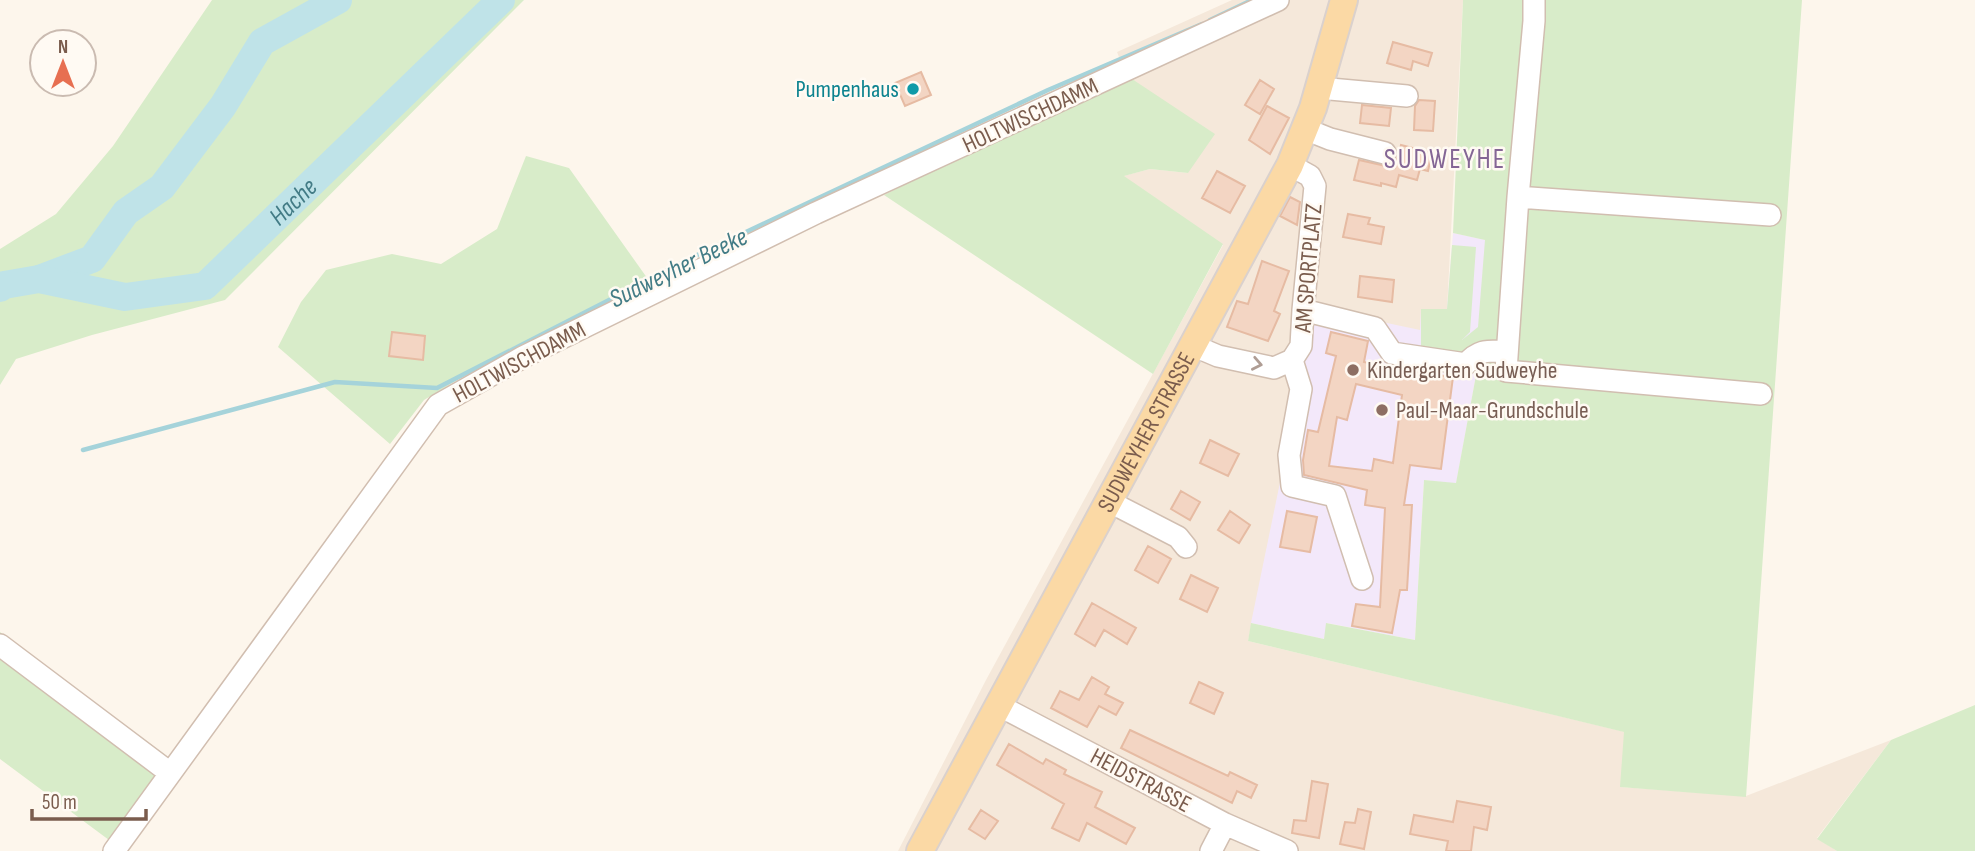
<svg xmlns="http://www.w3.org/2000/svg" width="1975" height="851" viewBox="0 0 1975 851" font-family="'Sofia Sans Condensed',sans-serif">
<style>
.residential{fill:#f5e8da}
.education{fill:#f3e8fa}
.green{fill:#d8ecc9}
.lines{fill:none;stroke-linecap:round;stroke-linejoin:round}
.stream{stroke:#a5d3da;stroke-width:4.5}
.river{stroke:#bfe3e8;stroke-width:28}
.building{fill:#f3d5c3;stroke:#e6bba3;stroke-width:2;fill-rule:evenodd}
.minor-casing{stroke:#d1beb0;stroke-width:24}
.major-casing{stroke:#dad1cd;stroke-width:30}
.minor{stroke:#fff;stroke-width:21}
.major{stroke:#fbd9a5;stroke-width:26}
.oneway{stroke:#af9d94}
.culture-dot{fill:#0f9aa8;stroke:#fffaf3;stroke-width:2.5}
.education-dot{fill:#8d6e63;stroke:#fffaf3;stroke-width:2.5}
.labels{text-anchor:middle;stroke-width:5;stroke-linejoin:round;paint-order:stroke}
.culture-label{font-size:24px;fill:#0d838f;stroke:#fffaf3;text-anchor:end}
.street-label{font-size:24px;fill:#7a5c4d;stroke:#fffaf3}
.education-label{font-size:24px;fill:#785e54;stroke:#fffaf3;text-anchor:start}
.water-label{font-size:26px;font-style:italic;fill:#437c86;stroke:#fffaf3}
.quarter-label{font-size:28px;letter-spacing:2px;fill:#846695;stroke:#fffaf3}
</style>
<rect width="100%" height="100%" fill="#fdf6ec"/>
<path class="residential" d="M1232,0H1463L1447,310L1421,331L1316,309L1248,641L1625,732L1621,787L1746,796L1891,740L1817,838L1837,851H898L986,680L1223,245L1123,176L1150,169L1188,173L1126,75L1117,52Z"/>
<path class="education" d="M1453,233L1486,240L1477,370L1456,484L1424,480L1415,640L1327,623L1324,639L1251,623L1316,308L1420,330L1421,309H1447Z"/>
<path class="green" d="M212,0H524L225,300L92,335L16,359L0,385V249L56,214L113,146Z
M1463,0H1802L1746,797L1620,787L1624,732L1248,641L1251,623L1324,639L1326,623L1415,640L1424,480L1456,483L1477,370L1449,352L1421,350V309H1447L1452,245L1476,247L1470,332L1462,340L1478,327L1485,240L1453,233Z
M1126,75L1215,134L1188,173L1150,169L1124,176L1223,244L1153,374L884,195Z
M526,156L569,168L650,282L507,350L424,400L390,444L278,347L301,302L326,270L392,254L441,264L497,229Z
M0,632L168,757L109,840L0,759Z
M1975,705V851H1837L1817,839L1891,740Z"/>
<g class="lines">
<path class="stream" d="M1210,20L1252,0
M83,450L335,382L437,388L693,257L1048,90L1202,24"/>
<g class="river">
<path d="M39,279L92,259L126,212L162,187L223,106L262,42L338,0"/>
<path id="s1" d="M0,288L4,285L39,279L125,297L205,286L501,0"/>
</g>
</g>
<path class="building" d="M1393,42L1432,53L1428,66L1413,61L1411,70L1387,63Z
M921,72L931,95L905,106L895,83Z
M1260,80L1274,89L1260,114L1245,105Z
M1419,100L1435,101L1433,131L1414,130L1415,106Z
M1362,105L1391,108L1389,126L1360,123Z
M1267,106L1289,118L1270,154L1249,140Z
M1401,145L1432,153L1428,171L1420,169L1417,180L1399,175L1396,187L1381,183V186L1354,180L1359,160L1395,168Z
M1217,171L1245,186L1230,213L1202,198Z
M1290,197L1300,202L1297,225L1280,216Z
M1348,214L1370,218L1368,224L1384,227L1381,244L1343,237Z
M1262,261L1289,271L1274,311L1280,314L1268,341L1227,327L1237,301L1248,304Z
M1360,276L1394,280L1392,302L1358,297Z
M392,332L425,336L423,360L389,356Z
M1331,332L1368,341L1364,362L1396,369L1453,377L1441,469L1410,465L1404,505H1412L1407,590H1400L1392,633L1352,626L1356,604L1380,607L1385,508L1365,505L1367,490L1304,475L1303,460L1308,430L1318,432L1336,356L1326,353ZM1356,384L1402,395L1393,463L1374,459L1372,471L1329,466L1337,417L1347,420Z
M1210,440L1239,454L1228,476L1200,463Z
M1181,491L1200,502L1190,520L1171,509Z
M1230,511L1250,525L1239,543L1218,530Z
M1287,511L1317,517L1310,552L1280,547Z
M1148,546L1171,559L1158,583L1135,570Z
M1191,575L1218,588L1207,612L1180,599Z
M1092,603L1136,628L1127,644L1104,630L1095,646L1075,634Z
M1092,677L1109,687L1105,694L1123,703L1116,715L1099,706L1087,727L1051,708L1060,691L1079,700Z
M1199,682L1223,693L1214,714L1190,703Z
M1130,730L1228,776L1230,772L1257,785L1251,798L1237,791L1232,803L1121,748Z
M1009,744L1043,764L1046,759L1066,770L1064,774L1102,792L1095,807L1135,828L1126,844L1087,823L1079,841L1052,828L1064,804L997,765Z
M1312,781L1328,784L1319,838L1292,833L1294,820L1306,821Z
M1457,801L1491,807L1487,830L1474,827L1471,851H1446L1448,841L1410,834L1414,815L1453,822Z
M1358,809L1371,812L1364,849L1340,844L1345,822L1355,823Z
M981,810L998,821L985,839L969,829Z"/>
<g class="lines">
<defs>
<path id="minor" d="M1534,0V21L1518,197L1506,371L1761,394
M1319,88L1407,96
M1305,129L1330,139L1385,153
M1518,197L1770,215
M1303,310L1375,328L1392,353L1466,364C1479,349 1488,351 1507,351
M1192,345L1218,356L1274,368L1292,360L1301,346L1303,310L1315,186L1310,176L1290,165
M1292,360L1301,389L1289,455L1292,486L1335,496L1362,579
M1108,501L1178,537L1186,547
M0,645L170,773
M998,705L1225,824L1287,851
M114,851L438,405L523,357L816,213L1278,0
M1211,851L1225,824"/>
<g id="major">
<path id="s2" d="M920,851L1290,165L1313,108L1344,0"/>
</g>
</defs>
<use href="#minor" class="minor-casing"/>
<use href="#major" class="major-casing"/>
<use href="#minor" class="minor"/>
<use href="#major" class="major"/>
</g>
<defs><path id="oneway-chevron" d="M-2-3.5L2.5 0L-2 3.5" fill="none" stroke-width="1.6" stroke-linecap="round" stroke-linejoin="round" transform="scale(1.75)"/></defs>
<use class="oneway" href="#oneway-chevron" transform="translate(1257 364) rotate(11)"/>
<circle class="culture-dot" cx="913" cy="89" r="7"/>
<g class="education-dot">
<circle cx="1353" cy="370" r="7"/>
<circle cx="1382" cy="410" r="7"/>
</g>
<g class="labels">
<g class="culture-label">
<text x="899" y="97">Pumpenhaus</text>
</g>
<g class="street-label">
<text transform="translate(1030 115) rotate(-25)" y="8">HOLTWISCHDAMM</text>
<text transform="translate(1308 268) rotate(-85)" y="8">AM SPORTPLATZ</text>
<text transform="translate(519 362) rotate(-28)" y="8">HOLTWISCHDAMM</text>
<text dy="8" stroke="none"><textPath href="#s2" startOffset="476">SUDWEYHER STRASSE</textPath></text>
<text transform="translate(1141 780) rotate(28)" y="8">HEIDSTRASSE</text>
</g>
<g class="education-label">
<text x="1367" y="378">Kindergarten Sudweyhe</text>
<text x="1396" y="418">Paul-Maar-Grundschule</text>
</g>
<g class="water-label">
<text dy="9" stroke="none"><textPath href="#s1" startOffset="331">Hache</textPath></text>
<text transform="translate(678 267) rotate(-26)" y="9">Sudweyher Beeke</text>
</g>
<g class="quarter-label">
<text x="1445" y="168">SUDWEYHE</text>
</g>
</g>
<g transform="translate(63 63)"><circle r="33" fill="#fffaf3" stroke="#cabbb1" stroke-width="2"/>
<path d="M0-5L12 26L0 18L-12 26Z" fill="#e76f51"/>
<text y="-10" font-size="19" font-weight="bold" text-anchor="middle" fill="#7a5c4d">N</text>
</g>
<path d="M32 809v10h114v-10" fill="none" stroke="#7a5c4d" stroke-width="3.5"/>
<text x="42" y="809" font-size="21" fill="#7a5c4d" stroke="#fffaf3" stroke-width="5" paint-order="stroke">50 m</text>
</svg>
